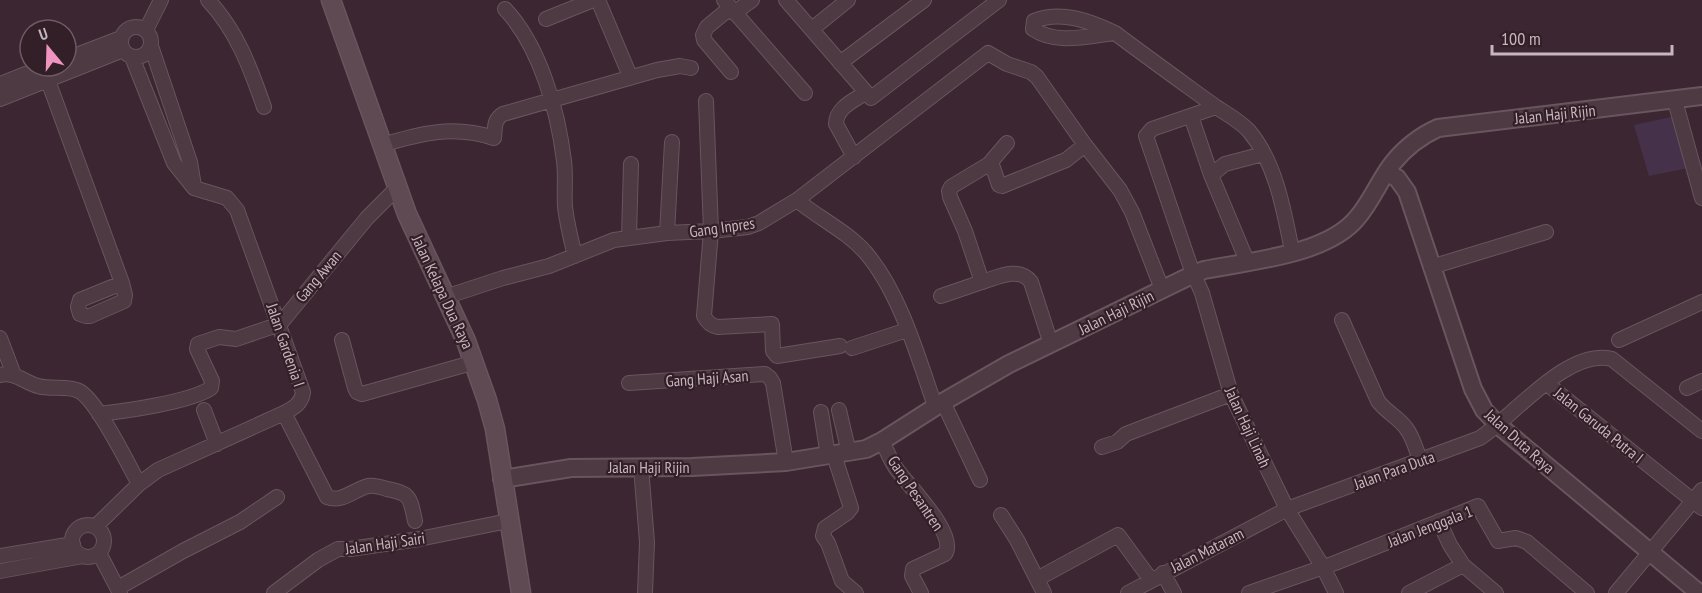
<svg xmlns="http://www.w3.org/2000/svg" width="1702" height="593" viewBox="0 0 1702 593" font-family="'PT Sans Narrow',sans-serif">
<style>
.green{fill:#45324a}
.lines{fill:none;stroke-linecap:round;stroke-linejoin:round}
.minor-casing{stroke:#68555e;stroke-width:16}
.tertiary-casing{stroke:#68555e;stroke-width:20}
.secondary-casing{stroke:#68555e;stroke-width:21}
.minor{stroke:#4d3a43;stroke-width:14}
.tertiary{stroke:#4d3a43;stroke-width:16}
.secondary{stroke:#5f4953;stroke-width:18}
.labels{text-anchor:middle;stroke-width:4.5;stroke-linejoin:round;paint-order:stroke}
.street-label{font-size:16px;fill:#c8b6be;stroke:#321f28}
</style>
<rect width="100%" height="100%" fill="#3c2631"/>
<path class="green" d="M1685,114L1698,166L1649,176L1634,125Z"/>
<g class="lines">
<defs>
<path id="minor" d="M208,0C237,31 250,67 264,107
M598,0L630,76
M724,0L805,93
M786,0L871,98L999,0
M730,8L707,27L703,35L704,40L731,72
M505,9C540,46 558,111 564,161C566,176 564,191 565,207C567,223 571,240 575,256
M734,13L752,0
M546,19L593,0
M121 42a15 15 0 1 1 30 0a15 15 0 1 1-30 0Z
M812,29L848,0
M146,30L161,0
M1115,33C1088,36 1056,45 1033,29L1034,21C1061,10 1090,21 1115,33C1147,57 1179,80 1212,104C1224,113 1238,119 1249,131C1276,163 1284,211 1292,251
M151,46L190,162L194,186
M66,59L121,38
M840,63L924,0
M43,67L122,283
M0,84L46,66
M0,99L123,50
M706,101L711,231L704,316C707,322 711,326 718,327L772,324L773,351L777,356L840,346
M1675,101L1702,198
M1216,107L1152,129L1146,136L1191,268L1202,293L1231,394L1287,509L1323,567L1336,593
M1191,116L1211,175L1247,261
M1007,143L989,164L951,187L949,191L950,197L965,231L982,282C998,277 1019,266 1031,282L1051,344
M382,145C422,133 453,125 494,138C495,128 494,119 503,114L657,70L680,66L691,68
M854,157L836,124C836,108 853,101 865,93
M991,162L999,185L1002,186L1066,160L1085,145
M1211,175L1225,164L1263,154
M797,200C818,218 847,231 866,253C900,293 918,357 935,406
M667,233L672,142
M629,236L631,164
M1431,267L1546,232
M122,283L125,295L124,301L90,316H86L80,314L78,307L80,300Z
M941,296L982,282
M445,297L503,278L549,266L614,240L667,233L711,231L748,227L759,223L797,200L988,53L1007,64L1031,72L1037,77L1085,145L1120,190L1132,212L1162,289
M1342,320L1378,401C1386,412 1399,418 1406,428C1413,437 1416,449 1420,460
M0,338L14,375
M342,340L355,388L357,392L362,394L475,362
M1619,340L1702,302
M852,348L907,330
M0,375C15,371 25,383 38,386C51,390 67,385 79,391C97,400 128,464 139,484
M629,383L765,374L770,378L773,383L786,462
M1546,383L1702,508
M1687,388L1702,381
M943,402L980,480
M204,410L217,444
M839,410L849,453
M821,412L828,456
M284,413L327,497C342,503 353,490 368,486C374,485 381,487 387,489C411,493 410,498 415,521
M99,414C125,411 191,402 211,388L212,381L197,349L198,344L219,337L236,339L280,324L367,218L397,188
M882,441C887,451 891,462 898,471C909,486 958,535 945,554L913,569L912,576L921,593
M1102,447L1117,442L1126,434L1231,394
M834,455L851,508L847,513L825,528L823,536L828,543L842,581L856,593
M641,467L647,542L645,593
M1001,515L1017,540L1044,593
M1439,521L1450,545L1463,565L1496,593
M72 541a16 16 0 1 1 32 0a16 16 0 1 1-32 0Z
M96,526L139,484L158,470L284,413C294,408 302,403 303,392L237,210L227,198L194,188L174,163L132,57
M99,553L120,593
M0,556L73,544
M0,571L83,556
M1163,573L1174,593
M1037,579L1118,535L1151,580
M118,588L183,551L240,522L277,497
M274,593L318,560L338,549H350L419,539L508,521
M1128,593L1287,509L1480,438C1514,416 1567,348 1612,359L1702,431
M1249,593L1335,563L1478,506L1498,541L1516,538L1527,542L1587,593
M1409,593L1463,565
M1616,593L1702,490"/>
<path id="tertiary" d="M1387,173L1397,178L1407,192L1473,389L1484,410L1498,425L1699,593
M502,479L571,468L692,467L786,462L866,449L882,441L943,402L1009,364L1194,274L1204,270C1249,261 1327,255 1357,218C1371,202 1379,181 1392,164C1404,149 1420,136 1438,128L1702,96"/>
<path id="secondary" d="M331,0L407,214L466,341L487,400L495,429L521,593"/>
</defs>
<use href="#minor" class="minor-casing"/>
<use href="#tertiary" class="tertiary-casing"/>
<use href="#secondary" class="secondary-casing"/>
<use href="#minor" class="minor"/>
<use href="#tertiary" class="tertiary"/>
<use href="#secondary" class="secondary"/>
</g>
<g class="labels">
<g class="street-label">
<text transform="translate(1555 114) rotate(-6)" y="6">Jalan Haji Rijin</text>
<text transform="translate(722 227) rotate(-8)" y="6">Gang Inpres</text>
<text transform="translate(318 276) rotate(-50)" y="6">Gang Awan</text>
<text transform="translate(443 292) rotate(65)" y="6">Jalan Kelapa Dua Raya</text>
<text transform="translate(1116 312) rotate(-26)" y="6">Jalan Haji Rijin</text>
<text transform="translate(286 345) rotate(71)" y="6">Jalan Gardenia I</text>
<text transform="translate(707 378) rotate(-4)" y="6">Gang Haji Asan</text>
<text transform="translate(1599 425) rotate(39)" y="6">Jalan Garuda Putra I</text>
<text transform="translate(1248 427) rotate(65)" y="6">Jalan Haji Linah</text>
<text transform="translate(1520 441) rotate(42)" y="6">Jalan Duta Raya</text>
<text x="649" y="473">Jalan Haji Rijin</text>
<text transform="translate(1394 470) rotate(-20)" y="6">Jalan Para Duta</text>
<text transform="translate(916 493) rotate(56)" y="6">Gang Pesantren</text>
<text transform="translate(1430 526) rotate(-21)" y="6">Jalan Jenggala 1</text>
<text transform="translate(385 543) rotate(-8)" y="6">Jalan Haji Sairi</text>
<text transform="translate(1207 550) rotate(-27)" y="6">Jalan Mataram</text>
</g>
</g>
<g transform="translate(48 48) rotate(341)"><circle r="28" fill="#321f28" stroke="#6e5b64" stroke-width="1.5"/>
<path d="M0-4.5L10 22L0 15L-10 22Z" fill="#ef94be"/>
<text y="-9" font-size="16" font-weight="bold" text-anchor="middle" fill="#c8b6be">U</text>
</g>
<path d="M1492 45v9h180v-9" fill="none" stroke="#c8b6be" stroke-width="3"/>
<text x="1501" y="45" font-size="18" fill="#c8b6be" stroke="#321f28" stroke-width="4.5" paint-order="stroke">100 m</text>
</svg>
